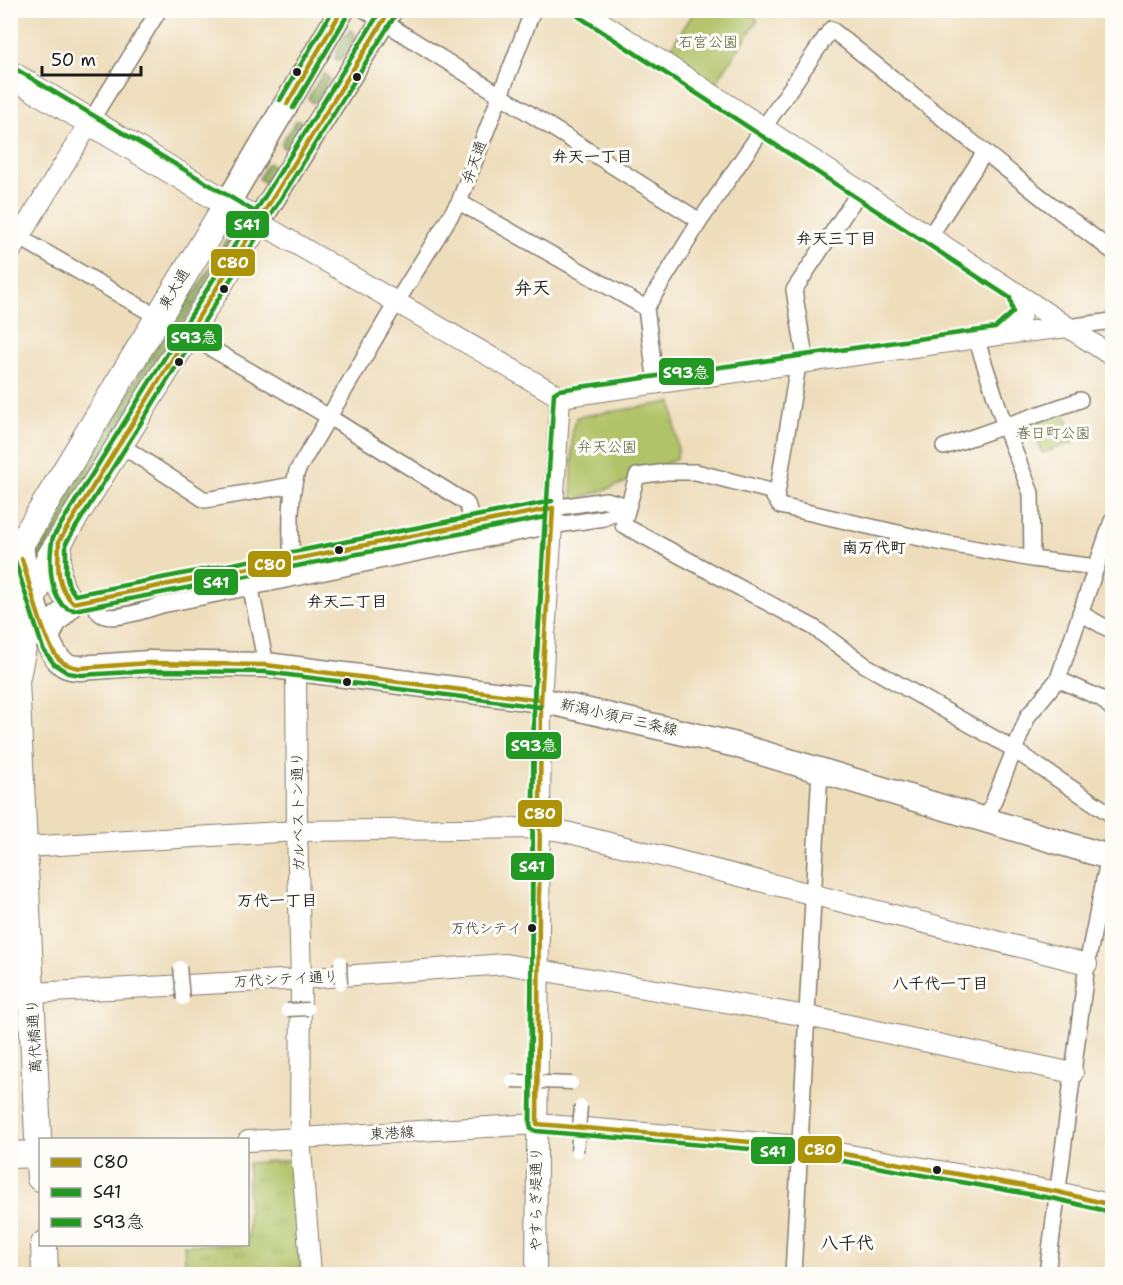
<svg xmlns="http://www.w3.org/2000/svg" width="1123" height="1285" viewBox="0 0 1123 1285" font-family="'Shantell Sans','Klee One',sans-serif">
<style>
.grass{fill:url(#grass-tufts);stroke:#667042;stroke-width:1.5}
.forest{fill:url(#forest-crowns);stroke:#54623c;stroke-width:1.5}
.park{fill:#b1c367;stroke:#667042;stroke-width:1.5}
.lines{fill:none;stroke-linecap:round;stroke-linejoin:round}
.minor-casing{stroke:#857c6c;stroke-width:18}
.tertiary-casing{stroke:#857c6c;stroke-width:22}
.primary-casing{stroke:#857c6c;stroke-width:27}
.trunk-casing{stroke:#857c6c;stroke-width:28}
.minor{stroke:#fff;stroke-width:15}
.tertiary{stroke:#fff;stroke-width:20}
.primary{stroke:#fff;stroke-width:24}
.trunk{stroke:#fff;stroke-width:26}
.pedestrian-bridge-casing{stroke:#857c6c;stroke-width:15;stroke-linecap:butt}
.pedestrian-bridge{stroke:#fff;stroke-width:12}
.bus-1-casing{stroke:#fdfcf7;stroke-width:9}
.bus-2-casing{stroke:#fdfcf7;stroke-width:9}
.bus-3-casing{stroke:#fdfcf7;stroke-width:9}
.bus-1{stroke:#ad9307;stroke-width:4.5}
.bus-2{stroke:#292;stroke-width:4.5}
.bus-3{stroke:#292;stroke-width:4.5}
.bus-dot{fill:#1c1c1c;stroke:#fdfcf7;stroke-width:2}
.labels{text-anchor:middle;stroke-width:6;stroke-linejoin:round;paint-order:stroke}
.bus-label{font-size:14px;fill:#1c1c1c;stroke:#fdfcf7;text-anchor:end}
.park-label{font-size:15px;fill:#585f3a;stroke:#fdfcf7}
.street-label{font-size:15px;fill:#1c1c1c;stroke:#fdfcf7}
.neighbourhood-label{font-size:16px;font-weight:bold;fill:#1c1c1c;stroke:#fdfcf7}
.quarter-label{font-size:18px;font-weight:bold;fill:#1c1c1c;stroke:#fdfcf7}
.line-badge{stroke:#fdfcf7;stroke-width:2}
.badge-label{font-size:16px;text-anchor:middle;font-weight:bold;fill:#fff}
</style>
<defs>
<pattern id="grass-tufts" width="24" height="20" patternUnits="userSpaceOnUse" patternTransform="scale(1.5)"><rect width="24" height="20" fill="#b1c367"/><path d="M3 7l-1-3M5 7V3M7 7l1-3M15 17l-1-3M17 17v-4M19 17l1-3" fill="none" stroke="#98a759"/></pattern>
<pattern id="forest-crowns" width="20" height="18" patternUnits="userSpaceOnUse" patternTransform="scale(1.5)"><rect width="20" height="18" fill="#8ca95c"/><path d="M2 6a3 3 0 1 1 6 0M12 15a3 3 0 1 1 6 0" fill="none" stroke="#72894b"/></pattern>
</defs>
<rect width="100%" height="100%" fill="#fdfcf7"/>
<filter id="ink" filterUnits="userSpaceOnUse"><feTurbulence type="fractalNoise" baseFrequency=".0167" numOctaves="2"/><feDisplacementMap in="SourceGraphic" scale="12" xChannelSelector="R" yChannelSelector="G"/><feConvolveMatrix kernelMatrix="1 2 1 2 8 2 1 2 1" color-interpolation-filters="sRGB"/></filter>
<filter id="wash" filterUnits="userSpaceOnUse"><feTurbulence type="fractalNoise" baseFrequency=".008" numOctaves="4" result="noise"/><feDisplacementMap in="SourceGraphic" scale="24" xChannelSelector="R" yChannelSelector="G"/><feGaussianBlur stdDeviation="1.35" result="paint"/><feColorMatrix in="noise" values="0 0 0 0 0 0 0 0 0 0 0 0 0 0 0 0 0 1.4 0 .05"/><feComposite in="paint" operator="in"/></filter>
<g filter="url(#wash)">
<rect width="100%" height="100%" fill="#edb"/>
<path class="grass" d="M288,1160L295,1162L301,1274H186L184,1245L248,1244V1163Z"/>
<path class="forest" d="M352,30L354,32L355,37L342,59L339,61L335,59C336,50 344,34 352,30Z
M325,73L329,79L316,101L312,103L308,98L322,75Z
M296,120L301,121V126L288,148L282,147V142Z
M269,163L275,169L267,184L259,179L266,165Z
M227,239L231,240L232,243L38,562L31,558L32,547L174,319L199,286Z
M160,596L162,598L161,600L106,611L105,607Z"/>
<path class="park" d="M695,11H747L758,20L715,84L666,55Z
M672,402L678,451L676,459L665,464L632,471L627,482L572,501V430L577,417Z
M1064,411L1075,442L1042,453L1032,424Z"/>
</g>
<g filter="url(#ink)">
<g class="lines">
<defs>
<path id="minor" d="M365,10L700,221
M90,122L159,10
M459,202L646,308
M10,232L158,317
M930,236L985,152
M1068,327L1112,321
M188,335L329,417L462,500L467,504L473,524
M976,338L1005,427L1031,493L1032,559
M806,364L794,290L860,191
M656,384L646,308L700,221L831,29L1041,197L1112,251
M119,444L205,500L293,485
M944,447L1080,400
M776,500L798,365
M292,561C290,532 289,499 297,471L396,303L459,202L533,10
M1097,567L1032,559L933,541L780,506L770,491L696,472H666L637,476L623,525L813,627L865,665L1008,746L1112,815
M249,579L266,665
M101,598L97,602C92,631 148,609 162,605L551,526L604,518L628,506
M73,603L553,508L606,500L628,506
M1080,613L1112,631
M1058,679L1102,699L1112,709
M986,820L1028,716L1058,679L1112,521
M10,994L32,993
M793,1274L820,770
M1047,1274L1087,964L1112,841"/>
<path id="tertiary" d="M582,10L764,128L1112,356
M258,222L560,397L998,335L1068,327
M10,252L90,122
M998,335L1021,315L1017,293
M10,594L21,621L22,634
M296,667L297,831L301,979L300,1138L311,1274
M25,847L297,831L540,828L562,831L1087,964
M32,993L301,979L505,964L807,1016L1073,1073
M248,1141L537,1124L799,1146L1058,1192L1112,1205
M536,1274L541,700L560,397"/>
<path id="primary" d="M227,204L342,10
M258,222L390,10
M22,542C19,565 44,643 59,660C65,667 72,668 80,668L149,663L266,665L541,700L732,744L1112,858
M47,638L54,622L73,603"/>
<path id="trunk" d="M10,74L258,222L50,557L33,598L17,677
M59,545C57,566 54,588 73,603
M10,570L22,542L227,204
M15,660L40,1178
M10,1155L39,1154
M44,1244L45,1274"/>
</defs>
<use href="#minor" class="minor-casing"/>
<use href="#tertiary" class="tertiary-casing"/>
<use href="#primary" class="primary-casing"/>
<use href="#trunk" class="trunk-casing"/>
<use href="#minor" class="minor"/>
<use href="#tertiary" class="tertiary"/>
<use href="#primary" class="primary"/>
<use href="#trunk" class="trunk"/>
<defs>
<path id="pedestrian-bridge" d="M340,962L341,984
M180,967L183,999
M287,1010L308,1009
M512,1081L572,1083
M577,1151L581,1106"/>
</defs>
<use href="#pedestrian-bridge" class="pedestrian-bridge-casing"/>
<use href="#pedestrian-bridge" class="pedestrian-bridge"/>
<defs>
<path id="bus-1" d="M390,10L59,541C58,564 55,585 73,603L553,508L541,700L537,1124L799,1146L1058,1192L1112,1205
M287,104L342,10
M22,559C29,582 44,644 59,659C65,665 72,667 80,668L149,663L266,665L541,700"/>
<path id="bus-2" d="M381,10L53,537C48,556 48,607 74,610L545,517L534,700L530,1124L531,1129L536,1131L798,1153L1056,1199L1110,1212
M293,108L348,14
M15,561L43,649L54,664L68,673L81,675L149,671L265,672L540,707"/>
<path id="bus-3" d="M396,14L66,543V574L69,586L75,595L552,501
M14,68L262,216
M280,100L333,10
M530,1124L534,700L554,393L559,390L995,328L1013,312L1010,298L578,16"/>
</defs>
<use href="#bus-1" class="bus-1-casing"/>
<use href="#bus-2" class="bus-2-casing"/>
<use href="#bus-3" class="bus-3-casing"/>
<use href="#bus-1" class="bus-1"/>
<use href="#bus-2" class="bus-2"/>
<use href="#bus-3" class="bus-3"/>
</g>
</g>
<g class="bus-dot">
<circle cx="297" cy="72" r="5"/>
<circle cx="357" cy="77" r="5"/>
<circle cx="224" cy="289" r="5"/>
<circle cx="179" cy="362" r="5"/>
<circle cx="339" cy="550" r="5"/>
<circle cx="347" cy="682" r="5"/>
<circle cx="532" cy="928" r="5"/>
<circle cx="937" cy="1170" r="5"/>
</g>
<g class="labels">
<g class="bus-label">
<text x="521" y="933">万代シテイ</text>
</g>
<g class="park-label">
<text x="708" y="47">石宮公園</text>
<text x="1053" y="438">春日町公園</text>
<text x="607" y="452">弁天公園</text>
</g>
<g class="street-label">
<text transform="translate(474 162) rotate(-70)" y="5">弁天通</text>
<text transform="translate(174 289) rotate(-59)" y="5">東大通</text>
<text transform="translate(619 717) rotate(13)" y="5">新潟小須戸三条線</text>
<text transform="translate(298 812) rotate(-91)" y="5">ガルベストン通り</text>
<text transform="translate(286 979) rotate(-3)" y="5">万代シテイ通り</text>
<text transform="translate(34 1036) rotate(-93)" y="5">萬代橋通り</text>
<text transform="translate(392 1133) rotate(-3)" y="5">東港線</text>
<text transform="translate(536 1199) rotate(-90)" y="5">やすらぎ堤通り</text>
</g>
<g class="neighbourhood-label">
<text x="592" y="162">弁天一丁目</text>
<text x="836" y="244">弁天三丁目</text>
<text x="874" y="553">南万代町</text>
<text x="347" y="607">弁天二丁目</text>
<text x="277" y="906">万代一丁目</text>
<text x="940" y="989">八千代一丁目</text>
</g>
<g class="quarter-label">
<text x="532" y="294">弁天</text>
<text x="847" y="1249">八千代</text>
</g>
</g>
<g class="line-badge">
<rect x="225" y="210" width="45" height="29" rx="6" fill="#292"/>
<rect x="210" y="248" width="46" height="29" rx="6" fill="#ad9307"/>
<rect x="166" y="323" width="57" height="29" rx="6" fill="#292"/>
<rect x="658" y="357" width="57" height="29" rx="6" fill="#292"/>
<rect x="247" y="550" width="45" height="28" rx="6" fill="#ad9307"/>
<rect x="193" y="568" width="46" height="28" rx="6" fill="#292"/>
<rect x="505" y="731" width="57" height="29" rx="6" fill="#292"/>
<rect x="517" y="799" width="46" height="29" rx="6" fill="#ad9307"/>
<rect x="510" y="852" width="45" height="29" rx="6" fill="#292"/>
<rect x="797" y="1135" width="46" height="29" rx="6" fill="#ad9307"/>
<rect x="750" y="1136" width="46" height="29" rx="6" fill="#292"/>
</g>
<g class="badge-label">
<text x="247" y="230">S41</text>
<text x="233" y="268">C80</text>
<text x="194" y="343">S93急</text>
<text x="686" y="378">S93急</text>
<text x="270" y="570">C80</text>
<text x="216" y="588">S41</text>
<text x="534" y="751">S93急</text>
<text x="540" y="819">C80</text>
<text x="532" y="872">S41</text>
<text x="820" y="1155">C80</text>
<text x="773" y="1157">S41</text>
</g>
<rect width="1123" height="1285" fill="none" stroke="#fdfcf7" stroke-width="36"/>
<rect x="39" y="1138" width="210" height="108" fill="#fdfcf7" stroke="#a3a29f" stroke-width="1.5"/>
<rect x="51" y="1158" width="30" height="9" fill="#ad9307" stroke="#a3a29f" stroke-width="1.5"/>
<text x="93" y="1168" font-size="18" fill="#1c1c1c">C80</text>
<rect x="51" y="1188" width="30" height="9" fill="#229922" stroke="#a3a29f" stroke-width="1.5"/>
<text x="93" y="1198" font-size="18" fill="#1c1c1c">S41</text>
<rect x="51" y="1218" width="30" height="9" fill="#229922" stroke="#a3a29f" stroke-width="1.5"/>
<text x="93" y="1228" font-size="18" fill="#1c1c1c">S93急</text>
<path d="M42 66v9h99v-9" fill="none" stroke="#1c1c1c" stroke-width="3"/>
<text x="51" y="66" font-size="18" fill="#1c1c1c" stroke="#fdfcf7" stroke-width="4.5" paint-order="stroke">50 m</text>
</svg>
